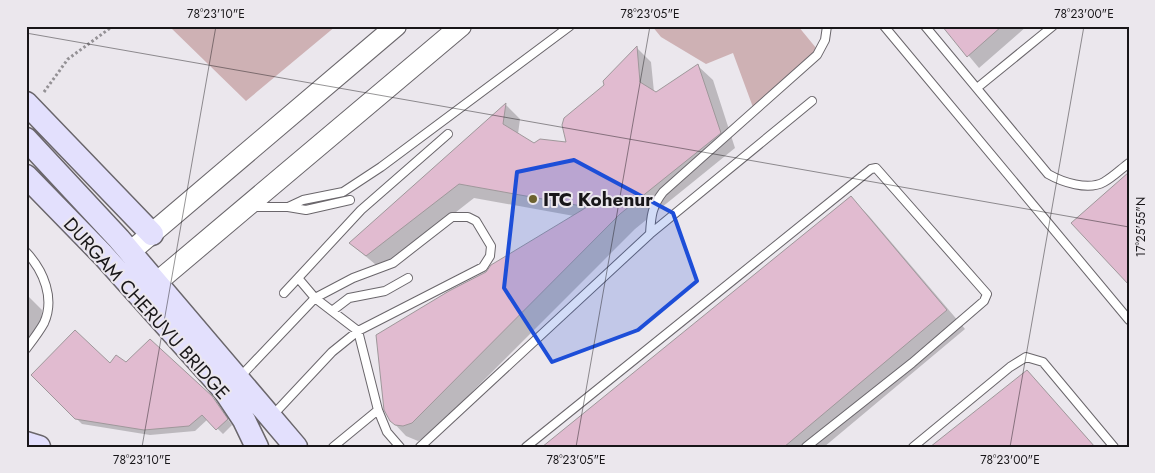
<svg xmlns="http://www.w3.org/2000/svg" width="1155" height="473" viewBox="0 0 1155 473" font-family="Jost,sans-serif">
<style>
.green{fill:#ceb1b4}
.shadow{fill:#0003}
.building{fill:#e1bbd0;stroke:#9f989b}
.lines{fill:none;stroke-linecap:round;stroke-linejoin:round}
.service-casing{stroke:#6a666b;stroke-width:10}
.tertiary-casing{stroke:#6a666b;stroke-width:22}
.secondary-casing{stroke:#6a666b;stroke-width:25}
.path{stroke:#949195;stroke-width:3;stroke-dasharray:2.5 2.5;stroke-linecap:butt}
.service{stroke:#fff;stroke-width:8}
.tertiary{stroke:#fff;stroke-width:20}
.secondary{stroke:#e3e0fd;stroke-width:22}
.marked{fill:#1d4ed8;fill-opacity:0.2;stroke:#1d4ed8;stroke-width:4;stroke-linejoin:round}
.ticks{fill:none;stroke:#181619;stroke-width:1;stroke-opacity:0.45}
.poi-dot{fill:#6c612e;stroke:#ebe7ed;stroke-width:2}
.labels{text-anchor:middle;stroke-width:4;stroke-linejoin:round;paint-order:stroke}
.poi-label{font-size:19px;font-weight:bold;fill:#181619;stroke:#ebe7ed;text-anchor:start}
.street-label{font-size:19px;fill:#181619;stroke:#ebe7ed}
.neatline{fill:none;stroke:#181619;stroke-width:2}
.ticks-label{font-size:12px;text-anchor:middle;fill:#181619}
</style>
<rect width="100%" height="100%" fill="#ebe7ed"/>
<path class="green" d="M169,26H336L246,101Z
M652,26H798L821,54L754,110L733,53L706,64L661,37Z"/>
<path class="shadow" d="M944,26H1027L979,68Z
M637,48L651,62L654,92L656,93L698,66L713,80L735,148L635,229L427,437L418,441L406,436L391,420L486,273L574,216L474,198L382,270L350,243L506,105L520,119L518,134L534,145L568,144L605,85Z
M850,197L869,216L965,329L824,447H544Z
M26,294L42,310L41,329L26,349Z
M126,364L213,399L232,425L223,434L208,419L195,431L150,435L82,424L32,375Z
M1027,371L1095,447H932Z"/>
<path class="building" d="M942,26H1002L967,57Z
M637,46L640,82L656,92L698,64L721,133L620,214L412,423L403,426L395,425L390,421L384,410L376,335L449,291L486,272L491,265L587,207L459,184L366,256L349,243L506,103L503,124L534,143L540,139L566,142L562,125L564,118L604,85L603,81Z
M1129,172V285L1071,223Z
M851,196L947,310L784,447H542Z
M75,330L110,363L116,355L126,362L150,339L212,396L228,419L216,430L202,415L189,426L144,430L75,419L31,375Z
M1027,370L1095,447H930Z"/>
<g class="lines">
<defs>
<path id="service" d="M884,26L1129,320
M925,26L1048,174C1062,182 1088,191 1104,182C1113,177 1121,169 1129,163
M977,88L1053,26
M252,207H288L303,200L343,192L381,167L570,26
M288,207L306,210L350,200
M650,234L812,101
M26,252C44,271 55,299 44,323C39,332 32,341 26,349
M284,293L298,278
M332,311L349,298L385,291L408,278
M239,378L315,298L353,278L393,263L452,217H468L476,221L491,246L490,256L483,267L358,331L332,352L272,416
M333,447L378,410
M400,447L387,432L378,410L358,331L315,298L298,278L361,210L448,134
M420,447L650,234C651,216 652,206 663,192L817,55L825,40L827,26
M526,447L871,169L876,168L987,294L984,301L912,363L806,447
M913,447L1010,367L1026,357L1043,362L1114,447"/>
<path id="tertiary" d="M130,252L396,26
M156,283L461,26"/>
<path id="secondary" d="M26,103L152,234
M26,139L119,239L296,447
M26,176L103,255L224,390L244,420L257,447
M26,443L39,447"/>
</defs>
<use href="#service" class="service-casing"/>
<use href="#tertiary" class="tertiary-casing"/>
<use href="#secondary" class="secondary-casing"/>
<path class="path" d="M44,92L68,59L113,26"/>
<use href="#service" class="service"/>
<use href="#tertiary" class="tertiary"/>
<use href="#secondary" class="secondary"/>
</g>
<path class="marked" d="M574,160L673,213L697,281L638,330L552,362L504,288L517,172Z"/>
<path class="ticks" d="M26,33L1129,227M142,447L216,26M576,447L650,26M1010,447L1084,26"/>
<circle class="poi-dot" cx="533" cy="199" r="5"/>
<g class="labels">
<g class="poi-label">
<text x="543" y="206">ITC Kohenur</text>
</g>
<g class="street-label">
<text transform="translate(147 308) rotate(48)" y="7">DURGAM CHERUVU BRIDGE</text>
</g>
</g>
<rect width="1155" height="473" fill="none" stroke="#ebe7ed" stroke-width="55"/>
<rect x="28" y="28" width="1100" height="418" class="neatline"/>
<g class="ticks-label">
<text x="216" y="18">78°23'10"E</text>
<text x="650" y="18">78°23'05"E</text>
<text x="1084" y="18">78°23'00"E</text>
<text transform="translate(1141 227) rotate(-90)" y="4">17°25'55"N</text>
<text x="142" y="464">78°23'10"E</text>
<text x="576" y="464">78°23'05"E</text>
<text x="1010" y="464">78°23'00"E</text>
</g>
</svg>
